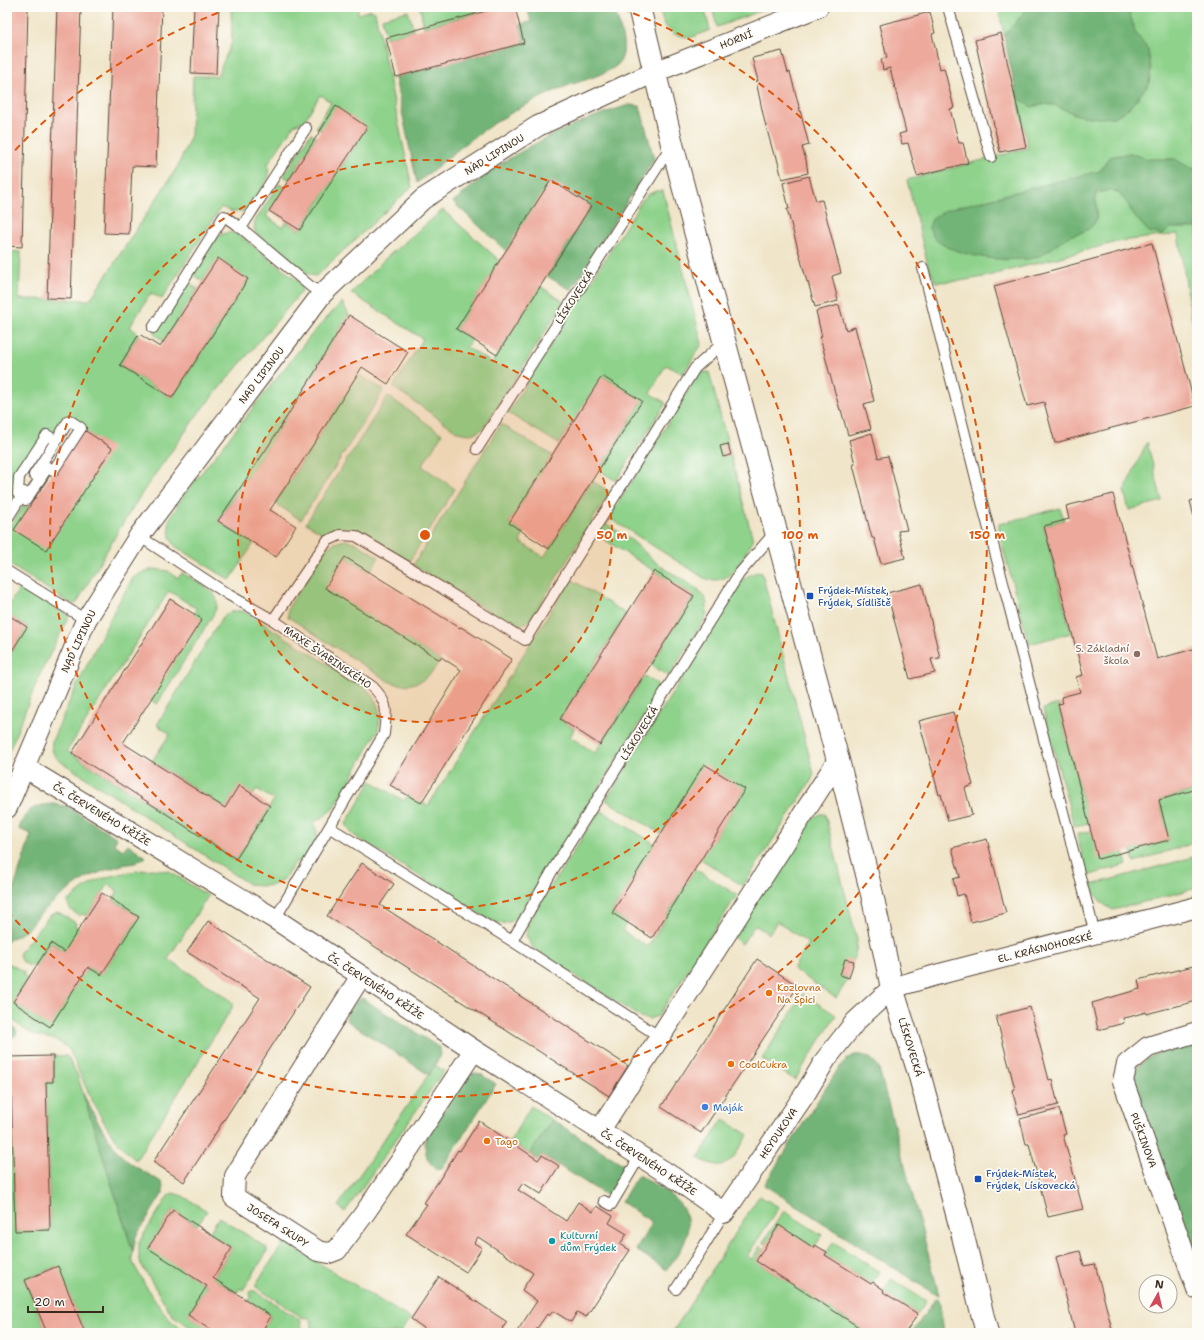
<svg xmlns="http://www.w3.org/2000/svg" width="1204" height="1340" viewBox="0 0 1204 1340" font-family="'Shantell Sans',sans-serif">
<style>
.green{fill:#8ed28b;stroke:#647e54}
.forest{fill:#72b477;stroke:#566f4a}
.building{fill:#eda99b}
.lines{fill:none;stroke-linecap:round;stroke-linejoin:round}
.lane-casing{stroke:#564638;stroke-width:12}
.street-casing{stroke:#564638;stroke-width:22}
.secondary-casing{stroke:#564638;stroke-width:24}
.lane{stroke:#fff;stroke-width:10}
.street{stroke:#fff;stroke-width:20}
.secondary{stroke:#fff;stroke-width:22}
.ring{fill:none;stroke:#df570d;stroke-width:2;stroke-dasharray:7 5}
.transit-dot{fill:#1a4fb4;stroke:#fdfcf7;stroke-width:1.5}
.education-dot{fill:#8d6e63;stroke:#fdfcf7;stroke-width:1.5}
.food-dot{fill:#e8710a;stroke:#fdfcf7;stroke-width:1.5}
.shop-dot{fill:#3f7fe0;stroke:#fdfcf7;stroke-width:1.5}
.culture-dot{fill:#0f9aa8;stroke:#fdfcf7;stroke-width:1.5}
.labels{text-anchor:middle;stroke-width:3.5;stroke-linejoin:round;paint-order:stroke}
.street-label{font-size:10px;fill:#3b2a1e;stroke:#fdfcf7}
.transit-label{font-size:10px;fill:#164399;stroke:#fdfcf7;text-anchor:start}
.education-label{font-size:10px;fill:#785e54;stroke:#fdfcf7;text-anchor:end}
.food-label{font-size:10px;fill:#c56008;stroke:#fdfcf7;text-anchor:start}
.shop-label{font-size:10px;fill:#366cbe;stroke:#fdfcf7;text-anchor:start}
.culture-label{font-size:10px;fill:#0d838f;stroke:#fdfcf7;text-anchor:start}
.centre{fill:#df570d;stroke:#fdfcf7;stroke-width:2}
.ring-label{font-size:12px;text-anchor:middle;font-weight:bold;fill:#df570d;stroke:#fdfcf7;stroke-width:3.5;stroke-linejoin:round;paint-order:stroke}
</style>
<rect width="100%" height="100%" fill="#fdfcf7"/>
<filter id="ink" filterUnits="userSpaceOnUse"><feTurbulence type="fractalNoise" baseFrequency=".025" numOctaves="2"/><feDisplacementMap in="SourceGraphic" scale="8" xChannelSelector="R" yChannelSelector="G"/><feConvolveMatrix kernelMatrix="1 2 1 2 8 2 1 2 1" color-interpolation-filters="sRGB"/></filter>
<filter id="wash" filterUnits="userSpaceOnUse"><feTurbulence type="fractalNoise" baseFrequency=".012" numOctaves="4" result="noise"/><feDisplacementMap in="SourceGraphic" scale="16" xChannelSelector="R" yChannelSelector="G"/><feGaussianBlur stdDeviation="0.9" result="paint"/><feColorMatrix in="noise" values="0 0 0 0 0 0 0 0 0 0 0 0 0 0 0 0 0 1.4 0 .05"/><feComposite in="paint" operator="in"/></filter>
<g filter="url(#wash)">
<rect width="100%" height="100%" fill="#f0e5c9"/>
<path class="green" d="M231,7H358V14L371,10L375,12L412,187L316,276L309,275L257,234L254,229L255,221L279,184L284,187L266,216L282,227L286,222L300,230L367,127L321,130L316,127L331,102L320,95L304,121L294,125L268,164L269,177L249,206L243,211L232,212L221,207L162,299L151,293L130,327L139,334L120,365L172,398L248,279L218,259L203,281L192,274C201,259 215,225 238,234C240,235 243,238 245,240L299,282L302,291L200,411L144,490L120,528L76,604L68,602L7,563V530L24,505L28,508L111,448L69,420L56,441L47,435L19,477L18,494L7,511V251L21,252L19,299L90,300L178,166L191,135L193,76H217L232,42Z
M422,7H475L477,13L424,27L420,8Z
M659,7H704L710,30L690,38L674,34L664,25Z
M712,7H771L717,27Z
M998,7H1197V331L1192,321L1178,234L1121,241L984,277L960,281L936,282L928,266L907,180L1028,148Z
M408,11L414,30L386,38L382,18Z
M311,133L316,137L289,180L284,176Z
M656,191H663L702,344L683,374L666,365L650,393L666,403L616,481L599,470L642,402L603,376L559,444L508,413L643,199L647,195Z
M443,210L500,261L456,329L472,339L466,347L492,363L540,286L564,302L485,426C478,435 469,435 458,432L393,387L423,339L351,293L387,257Z
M187,282L198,289L164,341L154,334Z
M342,302L349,315L317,366L318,367L269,445L218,521L254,543L230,580L175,546L170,537L169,529V520L183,496L280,374L312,334Z
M703,372H709L753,540C741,559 732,588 704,578L609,518L698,375Z
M357,374L384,390L301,520L275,503L317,439Z
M388,396L442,434L422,466L455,489L409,562C393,553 363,530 346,529C339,529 332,532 325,535L306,523Z
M501,424L552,455L509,523L524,533L520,542L544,557L592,481L610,492L531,619C525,624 519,627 511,625L413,565Z
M1147,442L1162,501L1129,510L1124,491Z
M1060,508L1064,520L1044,526L1071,633L1029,644L999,533V524Z
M605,523L631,540L659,565L699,590L705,598L707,604L706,617L669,676L651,665L694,596L597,535Z
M345,540L354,542L379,557L370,572L345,557L326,588L440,660C437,664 435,669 431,673C421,685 402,688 388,681L288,617V608L326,549L334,543Z
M154,569L168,571L178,578L182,573C192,579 218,590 217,603C217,607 215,611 213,615L157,704L150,700L197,609L169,591L67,751L236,859L274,800L257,789L253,795L239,786L225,808L152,761L170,734L157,725L221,619C229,612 234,609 245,612L366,688L374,697L378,707L380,718L378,730L335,807L323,817L313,823L317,831V837L301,864L296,861C281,884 279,888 250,885L60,761C53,755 51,750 52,741L76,687L116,607L133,578L143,572Z
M756,572L762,573L814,774L811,781L743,886L701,859L745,789L661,834L606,800L744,578Z
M571,579L626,614L560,719L574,729L570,737L595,753L644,676L662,687L518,916C510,924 502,925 491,921L352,834L346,824L371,781L404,801L408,795L428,806Z
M21,586L69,616L40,674L7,756V659L27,627L7,614V608Z
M1058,704L1089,823L1074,826L1043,709Z
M1192,791L1197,812V842L1134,862L1131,850L1169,840L1159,800Z
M600,810L655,844L612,913L627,922L622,931L648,947L695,869L737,895L658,1016L649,1019L640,1017L533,948L526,936L528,922Z
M821,814H825L857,940C856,959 854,961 840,975L849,978L836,998L793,969L808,943L777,921L769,934L755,925L742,944L733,937L810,819Z
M1091,831L1123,852L1127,864L1087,876L1077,834Z
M1197,856V888L1113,910C1101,904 1096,897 1091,885Z
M152,869L169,871L208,896L168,959L229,999L232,1003V1008L136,1160C105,1137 85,1085 70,1051C59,1037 48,1040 33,1034C24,1030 15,1022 7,1016V962L25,973L23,975L28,979L13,1002L50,1026L88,967L101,975L139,917L113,900L118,891L108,885L87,916L82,914L80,916C74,912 67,909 68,901C77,894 86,886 96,881C114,874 133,871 152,869Z
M58,912L76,923L75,926L80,929L64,952L51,943L36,967L31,964L30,966C24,963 17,960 20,952L50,915Z
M803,994L836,1015L795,1080L762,1059Z
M53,1056H67L77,1074L133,1252L132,1259L134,1265L151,1295L170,1320L187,1333H85L57,1266L25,1280L47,1333H7V1083H11L15,1231L50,1230L46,1082H53Z
M435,1065L444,1071L345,1212L338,1206Z
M531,1106L552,1120L530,1154L510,1141Z
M723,1119L748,1135C732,1159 729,1175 698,1158Z
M173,1193L183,1196L207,1211L197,1225L173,1210L149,1247L207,1286L188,1315L213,1331L212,1333H199L172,1315L139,1261V1242L168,1196Z
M759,1196L779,1207L747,1256L752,1259L760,1246L764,1249L756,1261L868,1333H672Z
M784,1211L822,1235L814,1248L779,1226L767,1244L763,1242Z
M219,1217L267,1248V1252L243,1290L240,1288L237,1293L213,1278L232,1248L209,1233Z
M284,1242L411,1319L407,1324H406L400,1333H308C313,1325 314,1325 308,1317L303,1318L256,1287V1284Z
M833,1242L880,1272L871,1284L825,1255Z
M891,1279L926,1301L918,1314L883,1292Z
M251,1291H255L300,1320L302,1327L298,1333H261L271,1316L248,1301L252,1296L249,1294Z"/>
<path class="forest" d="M527,7H614C618,23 628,44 621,60C617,72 577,82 564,87C535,99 507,114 481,132C459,148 438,166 417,183L395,78L396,77L524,43L520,24L531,22Z
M1024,7H1128L1135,32L1148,50L1151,69L1149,84L1130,107L1115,117L1098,118L1077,115L1054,105L1042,104L1032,107L1022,101L1017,95L1004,36L1023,14Z
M629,105L640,106L654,159L571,290L547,276L591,206L506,251L453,202C467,191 481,178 496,167C537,140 582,119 629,105Z
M1130,153L1148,159H1175L1190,168L1197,169V228H1170L1163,235L1149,232L1134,216L1128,204L1118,192L1111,190L1096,193C1095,203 1100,218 1093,225C1086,233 1076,233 1068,237C1057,243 1047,254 1034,258C1031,259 1026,259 1022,259C996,261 960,256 937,241C933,238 931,232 929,228L932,219L946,210L1043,185L1100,171L1109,157Z
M53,804L65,806L70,808L117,838L114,844L123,850L128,844L146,857L135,863L122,865L106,870L86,878L59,897L39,915L27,930L7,941V910L31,834L19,829C25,810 34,805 53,804Z
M362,998L440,1048V1057L429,1075L346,1020C347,1009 353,1003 362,998Z
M7,1022L15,1028L17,1032L15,1036L7,1039Z
M1197,1041V1251L1192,1248L1133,1086C1134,1082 1134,1077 1135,1073C1142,1053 1179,1047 1197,1041Z
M855,1055C867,1054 874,1059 879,1069L936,1283L939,1295H936L764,1185L838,1069L848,1058Z
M476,1073L482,1075L496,1084L441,1170C438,1169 434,1168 432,1165C425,1158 424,1146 426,1136L468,1074Z
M83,1094C94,1114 108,1143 125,1159C134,1167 151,1175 161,1182L163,1187V1193L136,1236L133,1252Z
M552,1120L626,1166L607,1196L542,1155L538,1160L530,1154Z
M638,1175C662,1189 696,1204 686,1238C683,1249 673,1260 667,1270L636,1250L652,1222L621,1202Z
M935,1299H939L944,1333H915L914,1330Z"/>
<g id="blocks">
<path class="building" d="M7,7H28L22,247L7,246Z
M57,7H81L71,299L47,298Z
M113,7H162L156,167L132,166L129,234L104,233Z
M194,7H219L216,74L191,73Z
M501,7H515L524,43L396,77L386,38Z
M930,12L935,33L932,34L940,69L944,68L954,108L950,109L959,143H963L968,163L917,176L908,143L902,144L899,134L906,132L890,68L883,70L881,59L887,58L879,25Z
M1001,33L1026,147L1000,152L975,40Z
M782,51L788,73L790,72L809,145L802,147L806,160L808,173L782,179L776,154L774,155L764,119L756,81H758L752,58Z
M336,106L367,127L300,230L269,211Z
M809,176L816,201L822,200L841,273L832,276L838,301L815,307L808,282H807L787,209H789L783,183Z
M551,180L591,206L497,355L456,329Z
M1152,243L1195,406L1055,443L1044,402L1027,406L994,286Z
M218,258L248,279L172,398L120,365L139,334L160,347Z
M839,305L846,330L855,327L874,401L864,404L871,429L848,435L841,410H840L830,375L820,337H822L816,311Z
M349,315L408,352L388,384L362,367L317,439L270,510L296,526L276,557L218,521L269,445L318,367L317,366Z
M602,376L642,401L549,549L509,523Z
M81,428L112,448L46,550L14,530Z
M872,433L878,458L888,456L907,530L898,531L905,558L881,564L874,538H872L853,465L855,464L849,440Z
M728,444L731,455L723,457L720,446Z
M1113,494L1157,659L1197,648V789L1159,800L1169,840L1098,859L1058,704L1063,703L1061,697L1080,692L1076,677L1083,675L1044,526L1069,519L1066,506Z
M1197,499V525H1196L1190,501Z
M345,557L460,628L461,627L512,659L421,803L390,785L461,670L441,657L440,660L325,588Z
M654,571L694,596L600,745L560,719Z
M922,584L940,658L931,659L935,673L910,679L887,593Z
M170,599L202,619L123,743L225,808L239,785L270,806L236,859L72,753Z
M7,614L27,627L7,659Z
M953,712L973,785L965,788L972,815L948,821L941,794L939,795L919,721Z
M704,764L745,789L652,938L612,913Z
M987,839L1006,913L971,922L964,894L957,896L955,887L953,879L960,877L952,848Z
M362,863L394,884L380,905L628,1066L609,1096L327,916Z
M102,893L139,917L101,975L88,967L50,1027L13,1002L51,943L64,952Z
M208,921L310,987L184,1182L153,1162L260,998L187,952Z
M757,959L798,986L701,1133L661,1107Z
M845,959L854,961L849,978L840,975Z
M1197,965V1001L1146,1014V1012L1129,1017L1123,1018L1124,1023L1098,1030L1092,1003L1140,989L1138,980Z
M1030,1007L1049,1080L1052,1079L1058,1105L1019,1115L1012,1090L1015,1089L996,1016Z
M53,1056V1082H46L50,1230L15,1231L11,1083H7V1057Z
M1059,1109L1066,1134L1063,1135L1083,1209L1048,1217L1029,1144H1026L1020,1119Z
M479,1121L538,1160L542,1155L559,1166L541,1194L523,1183L518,1190L566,1221L578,1202L593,1212L597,1206L613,1216L609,1223L627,1234L620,1244L630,1250L586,1317L577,1312L571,1322L553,1311L549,1316L547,1314L534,1333H516L537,1301L522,1290L533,1273L478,1237L474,1243L482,1248L466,1272L406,1234L427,1204L424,1203L438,1182L458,1150L460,1151Z
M173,1210L232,1248L213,1278L271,1316L261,1333H215L188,1315L207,1286L148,1248Z
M779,1225L814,1248L815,1245L827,1252L825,1255L871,1284L873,1282L877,1285L884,1290L883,1292L918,1314L905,1333H868L756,1261Z
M1080,1251L1084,1266L1095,1264L1113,1333H1075L1056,1257Z
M58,1266L85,1333H47L25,1280Z
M439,1277L507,1322L502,1329L508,1333H431L411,1319Z"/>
</g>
</g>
<g filter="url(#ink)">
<use href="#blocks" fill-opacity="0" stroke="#564638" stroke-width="1"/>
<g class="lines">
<defs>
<path id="lane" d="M948,7L991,157
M241,228L310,286L322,294
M923,268L985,514L1095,934
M153,328L224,216L241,228L306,128
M69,420L81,428L53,471L48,467L26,500L18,494L19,477L47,435L56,441Z
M477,449L671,146
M34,475L56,441
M7,519L24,492
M139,536L229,595L273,620L373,687C390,705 386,712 384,734L275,919
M7,571L86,620
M273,620L327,541L340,535L356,536L408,567L525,640L695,368L724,342
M329,828L339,833L512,941L660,1037
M512,941L554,868L739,574L775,532
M604,1201L611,1205L640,1156
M676,1289L699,1254L724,1213"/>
<path id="street" d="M24,767L275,919L474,1050L679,1181L724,1213L805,1094L826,1059L856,1021L892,988L936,975L1197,907
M7,808L86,620L139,536L322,294L423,199L538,126L655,72L818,7
M361,976L235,1176L234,1197L318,1251L329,1253L337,1250L364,1214L402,1159L474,1050
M1197,1032L1148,1047L1127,1064L1123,1081L1197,1289
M600,1130L838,760"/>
<path id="secondary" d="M639,7L672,144L718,318L838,760L872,894L892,988L919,1073L963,1236L987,1333"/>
</defs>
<use href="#lane" class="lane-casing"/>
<use href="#street" class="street-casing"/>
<use href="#secondary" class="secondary-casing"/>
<use href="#lane" class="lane"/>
<use href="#street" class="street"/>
<use href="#secondary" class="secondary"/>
</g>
</g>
<circle cx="425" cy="535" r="187" fill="#df570d" fill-opacity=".12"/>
<g class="ring">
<circle cx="425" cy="535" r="187"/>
<circle cx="425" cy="535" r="375"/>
<path d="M7 159A562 562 0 0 1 228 9M622 9A562 562 0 1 1 7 911"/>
</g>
<g class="transit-dot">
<rect x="806" y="592" width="8" height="8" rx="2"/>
<rect x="974" y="1175" width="8" height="8" rx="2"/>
</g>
<circle class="education-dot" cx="1137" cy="654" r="4"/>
<g class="food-dot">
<circle cx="769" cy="993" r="4"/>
<circle cx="731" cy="1064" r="4"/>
<circle cx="487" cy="1141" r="4"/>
</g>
<circle class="shop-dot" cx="705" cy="1107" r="4"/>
<circle class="culture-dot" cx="552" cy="1241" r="4"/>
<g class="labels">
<g class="street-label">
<text transform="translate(736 39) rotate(-22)" y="4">HORNÍ</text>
<text transform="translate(494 154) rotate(-32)" y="4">NAD LIPINOU</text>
<text transform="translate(574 297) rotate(-57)" y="4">LÍSKOVECKÁ</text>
<text transform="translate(261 375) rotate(-53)" y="4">NAD LIPINOU</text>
<text transform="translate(78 641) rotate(-65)" y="4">NAD LIPINOU</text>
<text transform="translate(328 657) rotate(34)" y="4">MAXE ŠVABINSKÉHO</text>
<text transform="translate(639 733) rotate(-58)" y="4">LÍSKOVECKÁ</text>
<text transform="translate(102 814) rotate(31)" y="4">ČS. ČERVENÉHO KŘÍŽE</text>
<text transform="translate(1045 947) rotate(-14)" y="4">EL. KRÁSNOHORSKÉ</text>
<text transform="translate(376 986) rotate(33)" y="4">ČS. ČERVENÉHO KŘÍŽE</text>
<text transform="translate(911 1047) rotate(73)" y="4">LÍSKOVECKÁ</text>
<text transform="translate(778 1133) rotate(-56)" y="4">HEYDUKOVA</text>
<text transform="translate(1144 1140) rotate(70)" y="4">PUŠKINOVA</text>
<text transform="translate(649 1162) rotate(33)" y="4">ČS. ČERVENÉHO KŘÍŽE</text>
<text transform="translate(278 1225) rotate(33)" y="4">JOSEFA SKUPY</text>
</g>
<g class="transit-label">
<text x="818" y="594">Frýdek-Místek,<tspan x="818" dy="12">Frýdek, Sídliště</tspan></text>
<text x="986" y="1177">Frýdek-Místek,<tspan x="986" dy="12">Frýdek, Lískovecká</tspan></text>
</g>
<g class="education-label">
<text x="1129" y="652">5. Základní<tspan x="1129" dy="12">škola</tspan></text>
</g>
<g class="food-label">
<text x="777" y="991">Kozlovna<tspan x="777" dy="12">Na Špici</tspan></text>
<text x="739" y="1068">CoolCukra</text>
<text x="495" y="1145">Tago</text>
</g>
<g class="shop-label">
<text x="713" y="1111">Maják</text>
</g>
<g class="culture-label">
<text x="560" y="1239">Kulturní<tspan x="560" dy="12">dům Frýdek</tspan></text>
</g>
</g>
<circle cx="425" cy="535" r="6" class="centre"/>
<g class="ring-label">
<text x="612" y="539">50 m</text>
<text x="800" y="539">100 m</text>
<text x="987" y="539">150 m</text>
</g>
<rect width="1204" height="1340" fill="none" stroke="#fdfcf7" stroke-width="24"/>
<g transform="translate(1158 1294) rotate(8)"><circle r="19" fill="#fdfcf7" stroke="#afa8a0"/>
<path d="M0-3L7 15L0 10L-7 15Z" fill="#d1495b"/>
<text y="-6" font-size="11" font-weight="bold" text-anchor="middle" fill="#3b2a1e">N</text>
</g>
<path d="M28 1306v6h75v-6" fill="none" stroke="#3b2a1e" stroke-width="2"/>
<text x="34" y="1306" font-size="12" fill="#3b2a1e" stroke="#fdfcf7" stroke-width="3" paint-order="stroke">20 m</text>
</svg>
